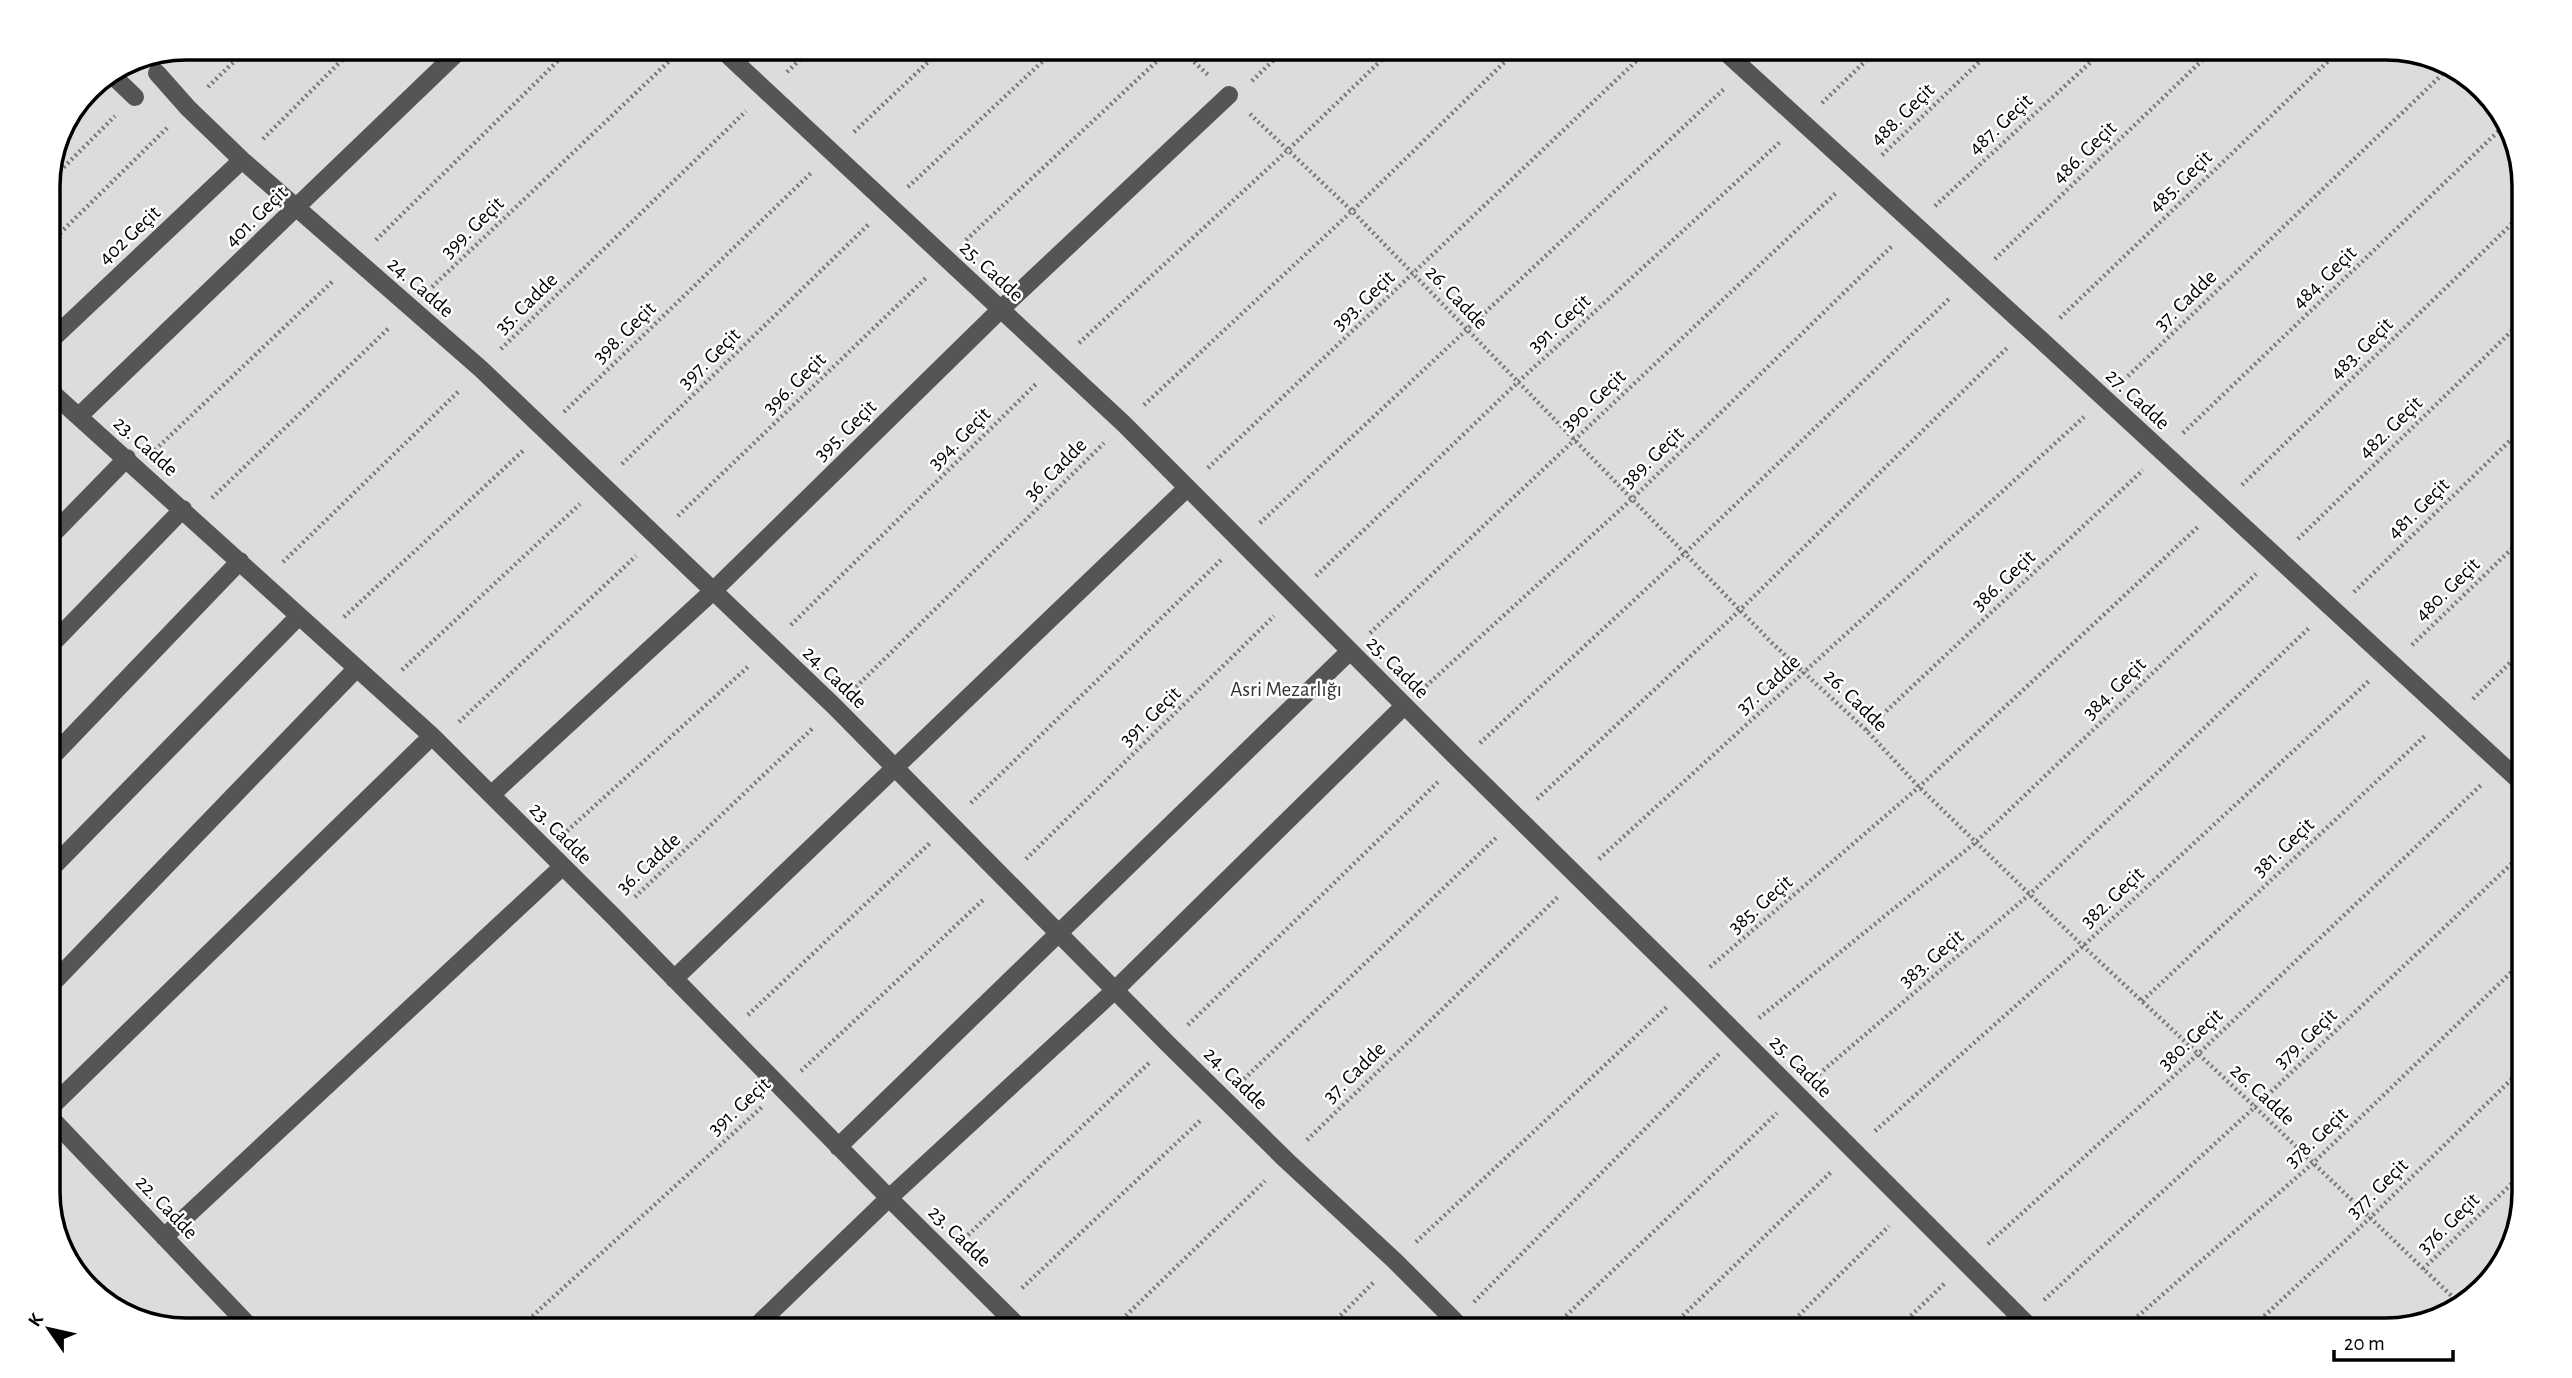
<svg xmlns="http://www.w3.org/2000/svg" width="2572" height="1378" viewBox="0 0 2572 1378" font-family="'Alegreya Sans',sans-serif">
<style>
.green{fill:#dcdcdc}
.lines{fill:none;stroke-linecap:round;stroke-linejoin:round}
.path{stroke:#777;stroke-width:4.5;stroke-dasharray:2 3.5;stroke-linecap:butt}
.minor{stroke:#555;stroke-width:18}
.labels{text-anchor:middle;stroke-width:5;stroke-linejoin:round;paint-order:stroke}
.street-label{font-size:21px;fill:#000;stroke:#fff}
.park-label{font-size:21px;fill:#333;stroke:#fff}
.rim{fill:none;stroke:#000;stroke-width:3.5}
</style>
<rect width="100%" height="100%" fill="#fff"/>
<path class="green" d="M185,47H2387L2448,62L2502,109L2524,177L2525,1193L2510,1254L2456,1312L2387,1331H185L124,1316L71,1270L48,1202V177L58,132L88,87L133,58Z"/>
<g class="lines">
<path class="path" d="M1178,47L1208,75
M787,72L813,47
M1252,81L1287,47
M208,87L249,47
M1822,103L1880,47
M1250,114L1352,211L1772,643L1866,730L1919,787L2083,946L2255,1107L2462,1306
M854,132L944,47
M263,139L355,47
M1882,155L1995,47
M48,183L115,116
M908,187L1058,47
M1935,206L2107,47
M376,240L572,47
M966,240L1172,47
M48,245L167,128
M1995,259L2216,47
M432,287L684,47
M2060,318L2343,47
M1079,343L1288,150L1395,47
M501,349L746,111
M2124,380L2452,65
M1144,405L1352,211L1520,47
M564,412L812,172
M2183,433L2507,123
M155,450L334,280
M622,464L869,224
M1208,468L1651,47
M2242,485L2524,212
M212,498L390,327
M678,516L927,277
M1260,523L1724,89
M2298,539L2525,318
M283,562L460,390
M1316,576L1518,382L1780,142
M2354,592L2525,426
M344,617L525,449
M791,625L1037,383
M1370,633L1837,192
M2412,645L2525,536
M402,670L580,504
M1426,686L1632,499L1893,245
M856,687L1104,443
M2473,699L2525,648
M459,722L636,556
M1866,730L2143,470
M1480,743L1685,553L1951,297
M1537,799L1740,610L2008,347
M971,803L1221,560
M567,831L750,665
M1026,859L1274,616
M1599,859L2084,417
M635,897L814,727
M1710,967L1919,787L2200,525
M2142,1001L2427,734
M748,1015L930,843
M1759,1018L1976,842L2256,574
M1188,1025L1440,780
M801,1071L984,899
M1819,1074L2030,894L2309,628
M1244,1079L1498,836
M1875,1131L2083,946L2370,680
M1307,1140L1559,896
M968,1235L1149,1063
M1416,1242L1668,1006
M1988,1244L2197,1055L2481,785
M2423,1269L2525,1171
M1022,1288L1202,1119
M2044,1300L2255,1107L2525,851
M1474,1302L1719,1054
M516,1331L762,1107
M1110,1331L1265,1181
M1325,1331L1374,1282
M1550,1331L1777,1113
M1667,1331L1832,1171
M1783,1331L1889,1226
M1895,1331L1945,1283
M2121,1331L2313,1163L2525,959
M2248,1331L2370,1218L2525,1066"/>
<path class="minor" d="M719,47L1124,424L1460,761L1689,986L2034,1331
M1720,47L2039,338L2525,786
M110,73L135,97
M157,73L188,108L242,160L481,369L835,707L1168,1044L1286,1160L1395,1261L1465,1331
M48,343L242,160
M48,389L432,736L614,917L889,1198L1023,1331
M79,416L463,47
M48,539L127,458
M48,648L183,509
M48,761L240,561
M491,795L713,591L1000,310L1229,95
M48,872L299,616
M674,979L1187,488
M48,988L357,668
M48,1110L432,736
M48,1115L254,1331
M838,1147L1350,651
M164,1237L562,867
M751,1331L889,1198L1115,990L1404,706"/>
</g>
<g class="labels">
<g class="street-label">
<text transform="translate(1902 114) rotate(-44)" y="7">488. Geçit</text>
<text transform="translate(2000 124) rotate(-43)" y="7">487. Geçit</text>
<text transform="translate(2084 152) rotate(-44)" y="7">486. Geçit</text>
<text transform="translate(2180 181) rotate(-44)" y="7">485. Geçit</text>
<text transform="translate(256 216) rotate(-44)" y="7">401. Geçit</text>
<text transform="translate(472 227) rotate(-44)" y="7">399. Geçit</text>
<text transform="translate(129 235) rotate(-43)" y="7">402 Geçit</text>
<text transform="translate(992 271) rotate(43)" y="7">25. Cadde</text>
<text transform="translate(2324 277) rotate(-44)" y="7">484. Geçit</text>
<text transform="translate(421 287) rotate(41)" y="7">24. Cadde</text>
<text transform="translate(1457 297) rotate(46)" y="7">26. Cadde</text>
<text transform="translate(1363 300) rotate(-43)" y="7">393. Geçit</text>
<text transform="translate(2185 300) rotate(-44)" y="7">37. Cadde</text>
<text transform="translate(526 303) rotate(-44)" y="7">35. Cadde</text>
<text transform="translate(1559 323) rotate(-42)" y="7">391. Geçit</text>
<text transform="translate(624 332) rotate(-44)" y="7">398. Geçit</text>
<text transform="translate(2361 348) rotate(-44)" y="7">483. Geçit</text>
<text transform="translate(709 358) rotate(-44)" y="7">397. Geçit</text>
<text transform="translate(794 383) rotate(-44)" y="7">396. Geçit</text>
<text transform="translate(2138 399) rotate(43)" y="7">27. Cadde</text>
<text transform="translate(1593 400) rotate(-43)" y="7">390. Geçit</text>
<text transform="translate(2390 427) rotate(-44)" y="7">482. Geçit</text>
<text transform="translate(845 430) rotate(-44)" y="7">395. Geçit</text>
<text transform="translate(959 438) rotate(-45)" y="7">394. Geçit</text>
<text transform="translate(146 446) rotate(42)" y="7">23. Cadde</text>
<text transform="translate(1652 457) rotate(-44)" y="7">389. Geçit</text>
<text transform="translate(1055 469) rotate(-45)" y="7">36. Cadde</text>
<text transform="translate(2418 508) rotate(-44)" y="7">481. Geçit</text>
<text transform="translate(2003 580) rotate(-43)" y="7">386. Geçit</text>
<text transform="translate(2447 589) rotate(-44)" y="7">480. Geçit</text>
<text transform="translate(1398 667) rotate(45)" y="7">25. Cadde</text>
<text transform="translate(835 677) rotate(44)" y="7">24. Cadde</text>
<text transform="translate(1768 684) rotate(-42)" y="7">37. Cadde</text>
<text transform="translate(2114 688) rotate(-44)" y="7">384. Geçit</text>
<text transform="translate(1856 700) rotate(44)" y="7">26. Cadde</text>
<text transform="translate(1150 716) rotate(-44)" y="7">391. Geçit</text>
<text transform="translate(561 833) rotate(45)" y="7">23. Cadde</text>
<text transform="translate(2283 847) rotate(-43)" y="7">381. Geçit</text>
<text transform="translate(648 863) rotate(-43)" y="7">36. Cadde</text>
<text transform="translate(2112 897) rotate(-43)" y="7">382. Geçit</text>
<text transform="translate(1760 904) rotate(-41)" y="7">385. Geçit</text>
<text transform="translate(1931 958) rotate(-40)" y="7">383. Geçit</text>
<text transform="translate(2305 1038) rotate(-43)" y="7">379. Geçit</text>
<text transform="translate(2190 1039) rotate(-43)" y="7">380. Geçit</text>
<text transform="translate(1801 1066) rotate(45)" y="7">25. Cadde</text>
<text transform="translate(1354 1072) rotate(-44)" y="7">37. Cadde</text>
<text transform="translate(1236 1078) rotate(44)" y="7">24. Cadde</text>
<text transform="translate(2263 1094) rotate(43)" y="7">26. Cadde</text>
<text transform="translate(739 1106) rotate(-42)" y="7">391. Geçit</text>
<text transform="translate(2316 1137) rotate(-43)" y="7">378. Geçit</text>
<text transform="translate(2377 1188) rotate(-44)" y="7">377. Geçit</text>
<text transform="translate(167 1207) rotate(46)" y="7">22. Cadde</text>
<text transform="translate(2448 1223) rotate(-44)" y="7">376. Geçit</text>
<text transform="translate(960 1236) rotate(44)" y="7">23. Cadde</text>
</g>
<g class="park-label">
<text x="1286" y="696">Asri Mezarlığı</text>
</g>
</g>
<path d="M0 0H2572V1378H0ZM186 60H2386A126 126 0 0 1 2512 186V1192A126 126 0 0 1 2386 1318H186A126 126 0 0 1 60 1192V186A126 126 0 0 1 186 60Z" fill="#fff" fill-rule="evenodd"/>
<path class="rim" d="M186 60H2386A126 126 0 0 1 2512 186V1192A126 126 0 0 1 2386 1318H186A126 126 0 0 1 60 1192V186A126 126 0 0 1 186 60Z"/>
<g transform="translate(49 1329) rotate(304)" stroke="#ffffff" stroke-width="5" paint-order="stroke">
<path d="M0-5L12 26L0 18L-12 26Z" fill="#000000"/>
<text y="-10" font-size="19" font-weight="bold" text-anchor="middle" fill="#000000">K</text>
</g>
<path d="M2334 1350v10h119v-10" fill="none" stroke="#000000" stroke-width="3.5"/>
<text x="2344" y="1350" font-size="21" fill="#000000" stroke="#ffffff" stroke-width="5" paint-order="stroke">20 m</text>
</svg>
